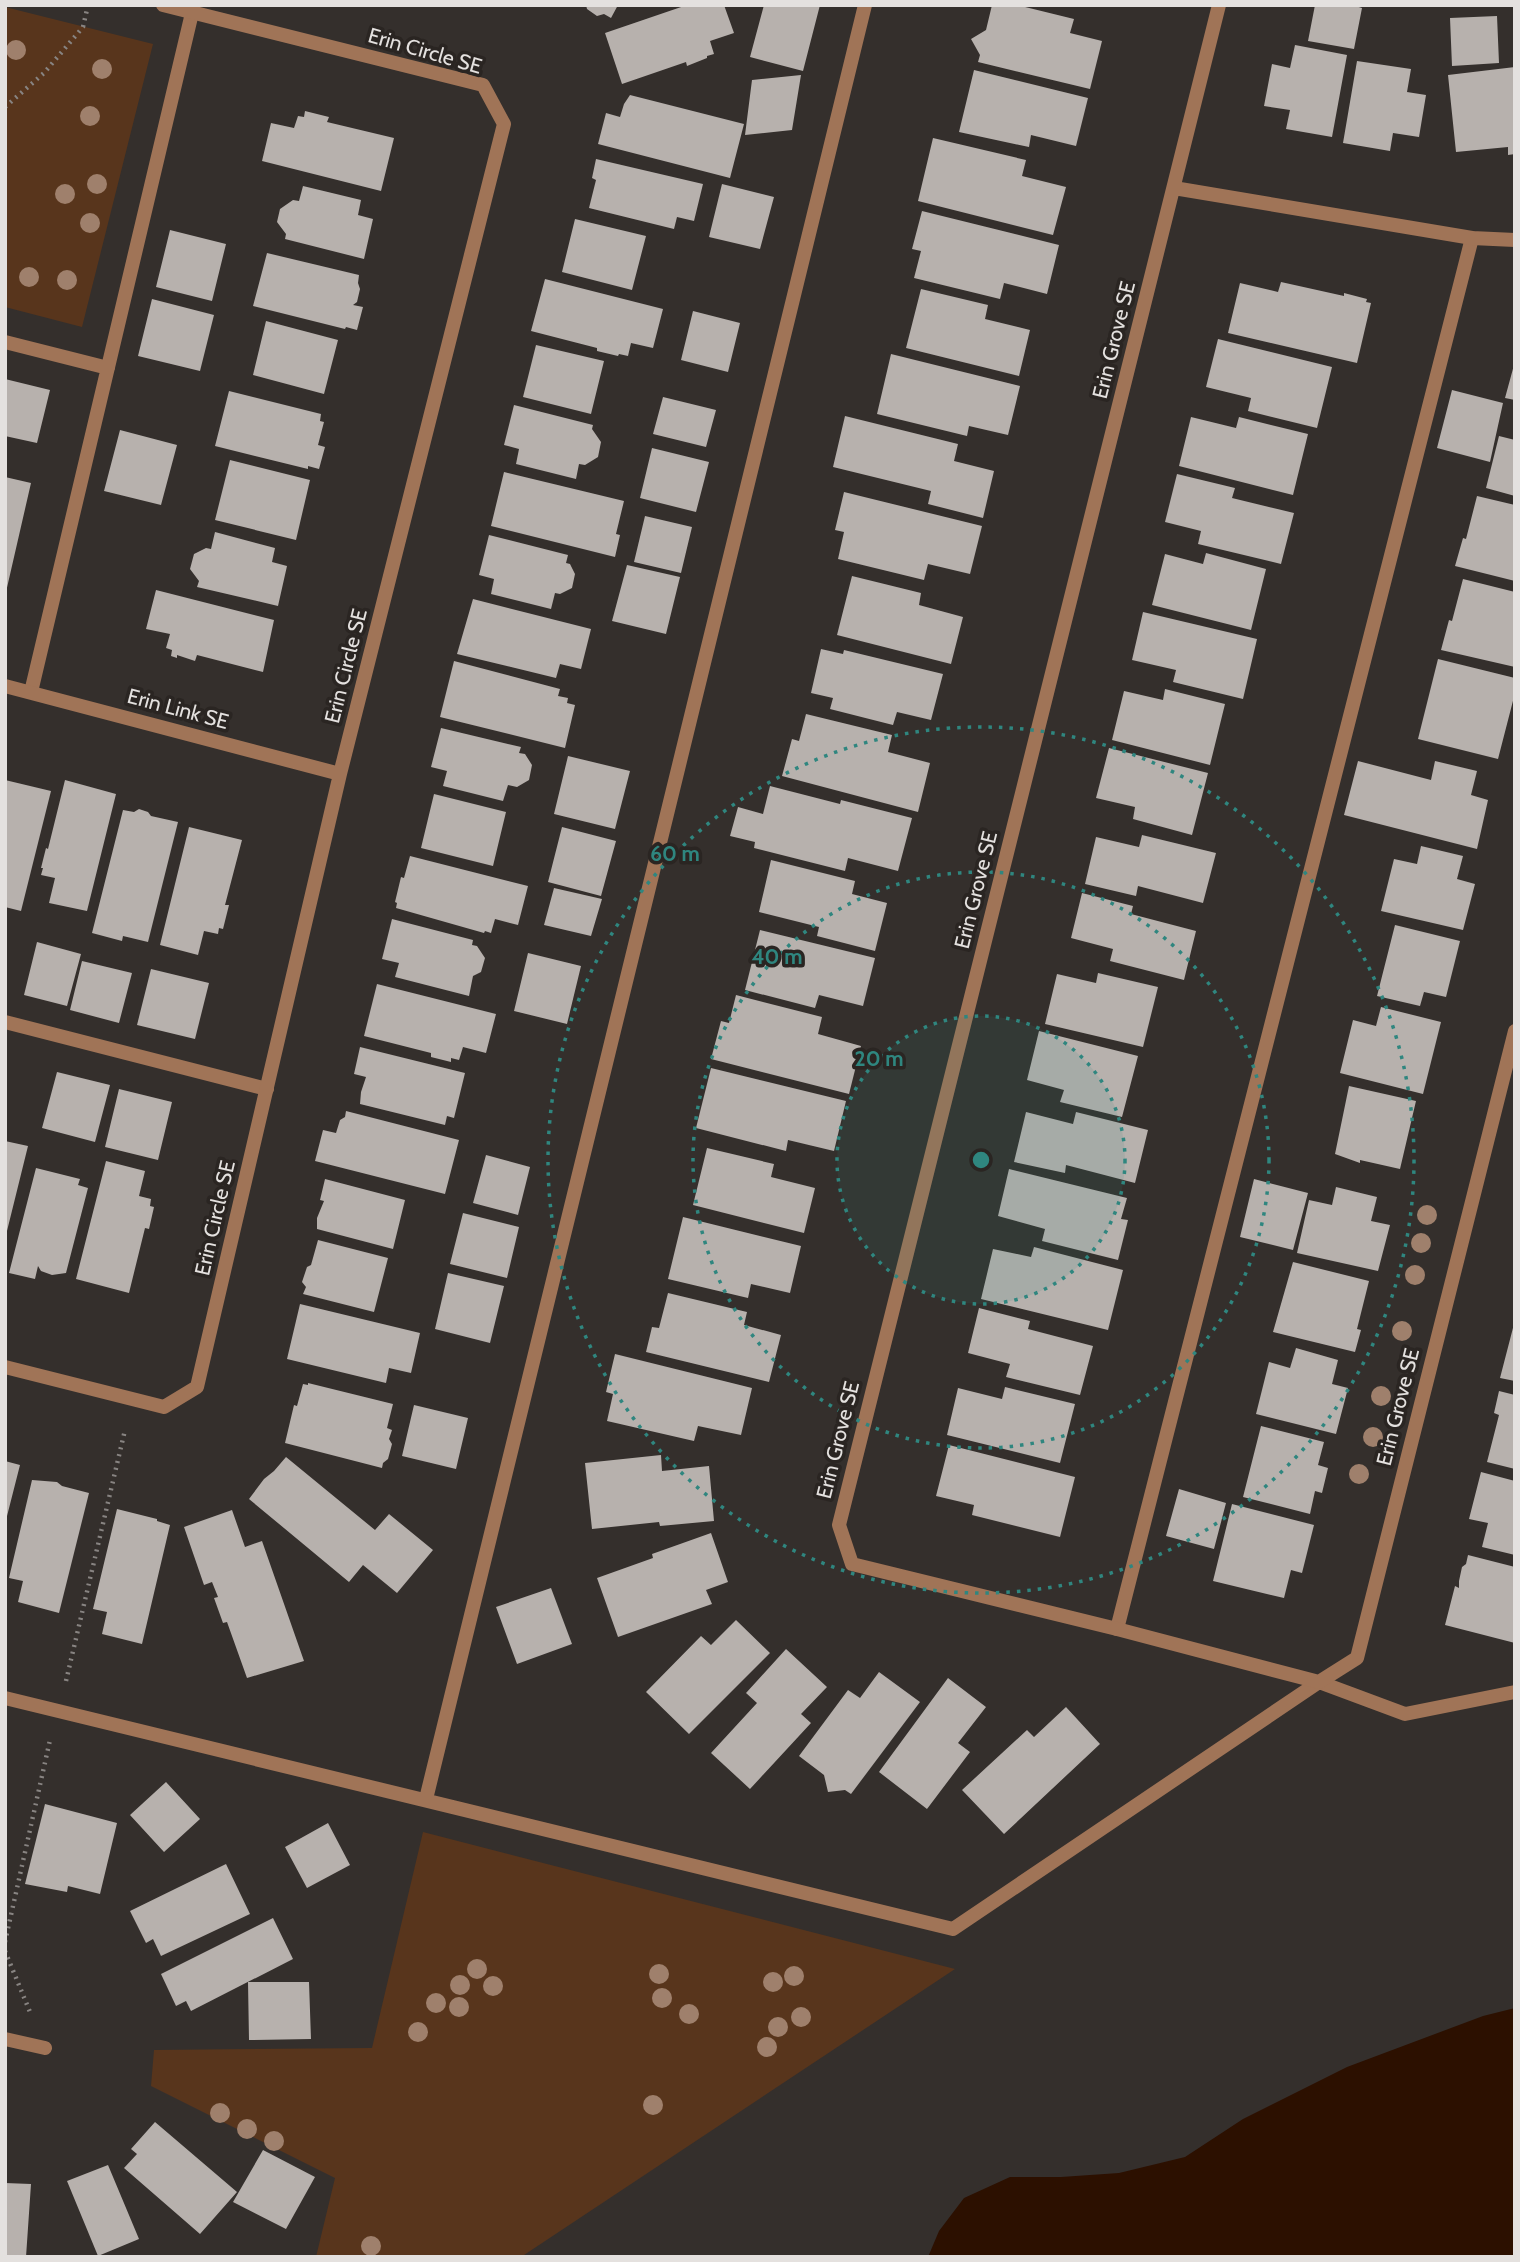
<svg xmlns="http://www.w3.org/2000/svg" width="1520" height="2262" viewBox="0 0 1520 2262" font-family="Cabin,sans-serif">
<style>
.green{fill:#58351c}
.water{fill:#2c1000}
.building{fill:#b7b1ad}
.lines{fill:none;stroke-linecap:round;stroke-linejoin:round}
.path{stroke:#888482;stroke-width:4.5;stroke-dasharray:2 5;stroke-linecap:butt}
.lane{stroke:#a07457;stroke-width:14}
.street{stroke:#a07457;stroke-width:14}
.tree{fill:#9f806c}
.ring{fill:none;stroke:#2f867f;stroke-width:3.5;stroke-dasharray:3.5 7}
.labels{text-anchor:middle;stroke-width:7;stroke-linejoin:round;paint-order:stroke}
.street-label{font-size:21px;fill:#e4e1df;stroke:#2a2522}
.centre{fill:#2f867f;stroke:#2a2522;stroke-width:3.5}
.ring-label{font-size:21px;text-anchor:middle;font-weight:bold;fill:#2f867f;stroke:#2a2522;stroke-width:7;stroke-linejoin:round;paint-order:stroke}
</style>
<rect width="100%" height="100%" fill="#342f2c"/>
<path class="green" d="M5,7L153,44L82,327L5,307Z
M423,1832L955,1969L521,2257H316L335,2178L151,2086L154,2050L372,2048Z"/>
<path class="water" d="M1515,2008V2257H928L939,2231L964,2198L1010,2177H1061L1119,2173L1185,2157L1243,2119L1347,2067L1483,2016Z"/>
<path class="building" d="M586,5H618L611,18L604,14L597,16L587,9Z
M687,5H724L734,33L710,41L714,54L707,56V58L687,66L686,62L622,84L605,33Z
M764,5H820L803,71L750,57Z
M992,5H1017L1074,19L1070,33L1102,41L1090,89L978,62L980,55L971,39L986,30Z
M1315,5H1352L1362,8L1354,49L1308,41Z
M1497,16L1499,63L1452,66L1450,18Z
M1295,45L1347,55L1332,137L1286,129L1290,110L1264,106L1272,64L1290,68Z
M1357,61L1411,69L1407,92L1426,95L1419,137L1393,133L1390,151L1343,143Z
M1515,67V154L1508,155V147L1456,152L1448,75Z
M974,70L1088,98L1076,146L1031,135L1029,147L959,132Z
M801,75L792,130L745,135L752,80Z
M630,95L744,124L730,178L598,144L606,113L620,117L624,104Z
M305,111L329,117L327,122L394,138L381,191L262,161L271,123L294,128L298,116L304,117Z
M933,138L1026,160L1022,176L1066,187L1053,235L918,201Z
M596,159L703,184L694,221L677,217L674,229L589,208L596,180L592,178Z
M722,184L774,197L760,249L709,237Z
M303,186L361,200L358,215L373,219L364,259L285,239L286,234L277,222L280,209L293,200L299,201Z
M922,211L1059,245L1047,294L1004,283L1000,299L914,278L921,251L912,249Z
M575,219L646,236L632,290L562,272Z
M170,230L226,244L212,301L156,287Z
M267,253L359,275L358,283L360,289L357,302L353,305L363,307L357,330L346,327L345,329L253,306Z
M545,279L663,309L653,348L631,343L628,356L619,354L618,356L597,351V348L531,331Z
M1281,282L1344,296V293L1367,299L1366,302L1371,303L1357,363L1228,333L1240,283L1278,292Z
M921,289L988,305L985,319L1030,330L1019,376L906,348Z
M152,299L214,315L200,371L138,356Z
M693,311L740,323L728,372L681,360Z
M266,321L338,340L324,394L253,375Z
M1218,339L1332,367L1317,428L1248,411L1251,398L1206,387Z
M536,345L604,361L591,414L523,397Z
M891,354L1020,386L1008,435L969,426L967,436L877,414Z
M1514,365H1515V400L1505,398Z
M5,379L50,390L37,443L5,436Z
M1452,390L1503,403L1490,462L1437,448Z
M229,391L321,414L320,421L324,422L318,445L325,447L319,469L308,466V469L215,446Z
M663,397L716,410L706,447L653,434Z
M514,405L593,425L592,429L601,442L598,457L585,465L579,464L576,479L516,464L519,449L504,445Z
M845,416L958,444L954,461L994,471L983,518L928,504L931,491L833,467Z
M1191,417L1236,428L1239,417L1308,434L1293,495L1179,466Z
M120,430L177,445L161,505L104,491Z
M1499,436L1515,440V496L1486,488Z
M652,448L709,462L696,512L640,498Z
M230,460L310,480L296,540L215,520Z
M504,472L624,501L616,534L620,535L615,557L491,526Z
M1177,474L1235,488L1232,498L1294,513L1281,564L1198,544L1201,531L1165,522Z
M5,477L31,483L6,592H5Z
M844,492L982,526L970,574L928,564L924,580L838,559L844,532L835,530Z
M1477,496L1515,505V581L1455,566L1463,538L1466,539Z
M645,516L692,527L681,573L634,562Z
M215,532L275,548L272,562L287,566L278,606L197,587L199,581L190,569L194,554L206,548L211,549Z
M489,535L568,555L566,563L570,564L575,574L572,588L560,594L555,593L551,609L491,594L494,579L479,575Z
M1206,553L1266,569L1251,630L1152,605L1165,554L1203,564Z
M627,565L680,577L666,634L612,621Z
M852,576L921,593L919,605L963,617L951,664L837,635Z
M1463,579L1515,592V667L1441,650L1449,620L1452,621Z
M156,590L274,620L263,672L197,655L195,661L177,655V658L171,656L172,650L166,648L170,634L146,629Z
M473,599L591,629L581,669L560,664L556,678L457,654Z
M1143,612L1257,639L1243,699L1173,682L1176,670L1132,660Z
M821,649L843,654L844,650L943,674L931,720L897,712L893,725L830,709L833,698L811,693Z
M1438,659L1515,678V693L1498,759L1418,739Z
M454,661L560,689L558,696L568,698L567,703L575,705L565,748L440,717Z
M1165,689L1225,704L1210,765L1112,740L1124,691L1163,700Z
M806,714L892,735L888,752L930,763L918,812L782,776L792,739L799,741Z
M441,728L521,747L519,753L525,754L532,765L529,780L517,787L508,785L503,801L443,786L447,771L431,767Z
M1109,748L1208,773L1192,835L1133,819L1135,807L1096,798Z
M568,756L630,771L615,829L554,814Z
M1358,761L1431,780L1435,761L1477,771L1471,795L1488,800L1477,849L1344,815Z
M5,780L51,791L21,911L5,907Z
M65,780L116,794L87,911L49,903L55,878L41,875L43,868H41L46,848L48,849Z
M770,786L840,804L841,800L912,818L898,871L848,858L845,871L754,848L755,842L730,836L738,807L763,814Z
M434,794L506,812L493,866L421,848Z
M139,809L148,812L151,816L178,822L148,942L123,936L122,941L92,933L123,810L134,812Z
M189,827L242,840L225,905H229L223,929L219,928L218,934L204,931L198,955L160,945Z
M562,827L616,841L601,896L548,882Z
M1142,835L1216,853L1203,903L1138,886L1136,896L1085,884L1096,837L1139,847Z
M1421,846L1463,856L1457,879L1475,884L1463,930L1381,911L1394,859L1417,864Z
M410,856L528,886L518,925L495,919L491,933L485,931L484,933L396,908L397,903L395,902L401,877L404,878Z
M771,860L855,881L852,894L887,903L875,951L817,936L819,927L759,912Z
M554,888L602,899L591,936L544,925Z
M1082,893L1133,906L1131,914L1196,931L1184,980L1110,961L1113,949L1071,938Z
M392,919L473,940L472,945L477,946L485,958L481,972L473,976L469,996L395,977L399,963L382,959Z
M1395,925L1460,941L1446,997L1424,992L1420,1006L1377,996Z
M760,930L875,958L863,1006L819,995L815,1008L745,990Z
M37,942L81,954L67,1006L24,995Z
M528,953L581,966L567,1024L514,1011Z
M82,961L132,973L119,1023L70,1010Z
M151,969L209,983L195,1039L137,1025Z
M1098,973L1158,987L1143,1047L1045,1024L1057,974L1096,983Z
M377,984L496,1014L486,1053L463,1047L459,1060L451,1058V1062L431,1057V1053L364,1036Z
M736,995L822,1017L818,1034L861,1046L849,1094L711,1059L721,1021L729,1023Z
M1381,1007L1441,1022L1423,1094L1340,1073L1353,1020L1376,1026Z
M1039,1031L1138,1056L1122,1117L1060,1102L1064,1090L1027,1080Z
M360,1047L465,1073L454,1118L447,1116L445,1125L360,1104L361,1092L366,1077L354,1074Z
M711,1068L846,1101L834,1151L788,1140L786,1151L696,1128Z
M57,1072L110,1085L95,1142L42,1128Z
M1349,1086L1416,1101L1400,1169L1360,1160V1163L1335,1154Z
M119,1089L172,1102L158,1160L105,1147Z
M346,1111L459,1140L445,1194L315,1161L323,1130L336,1133L340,1120L345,1117Z
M1026,1112L1073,1124L1076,1112L1148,1130L1135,1183L1066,1165L1065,1173L1014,1162Z
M5,1141L28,1146L6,1235H5Z
M707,1148L774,1164L771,1177L815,1188L804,1233L693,1205Z
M486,1155L530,1167L518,1215L473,1203Z
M106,1161L145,1171L139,1196L151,1199L150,1206L154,1207L149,1229L145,1228L129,1293L76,1279Z
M36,1168L80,1179L78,1185L88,1188L66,1273L52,1275L41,1271L38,1266L35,1279L9,1273Z
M1009,1169L1127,1198L1121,1219L1128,1220L1118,1260L1042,1241L1045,1229L998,1216Z
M325,1179L405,1200L393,1249L317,1229V1218L324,1201L320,1200Z
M1254,1179L1308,1193L1293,1250L1240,1237Z
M1336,1187L1377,1197L1371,1221L1390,1225L1378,1271L1297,1253L1309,1200L1332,1205Z
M463,1213L519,1227L507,1278L450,1264Z
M683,1217L801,1246L790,1293L751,1284L748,1298L668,1279Z
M318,1240L388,1258L374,1312L303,1294L306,1287L302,1282L307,1267L311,1265Z
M1034,1247L1123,1270L1108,1330L981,1299L993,1249L1031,1257Z
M1293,1262L1369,1281L1357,1329L1361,1330L1355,1352L1273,1332Z
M448,1273L504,1286L490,1343L435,1329Z
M668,1293L747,1312L744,1325L781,1335L769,1382L646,1352L652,1327L659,1328Z
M300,1304L420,1333L411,1373L389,1368L386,1383L287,1359Z
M979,1308L1030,1321L1028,1329L1093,1346L1080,1395L1006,1377L1010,1364L968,1353Z
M1514,1324H1515V1381L1500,1378Z
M1296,1348L1338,1360L1332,1384L1348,1388L1336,1434L1256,1414L1269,1362L1290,1368Z
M615,1354L752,1388L741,1435L698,1426L694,1441L607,1421L613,1394L606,1392Z
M308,1383L393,1404L387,1428L392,1430L389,1439L392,1444L388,1459L383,1463L382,1468L285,1443L294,1405L297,1406L303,1384L308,1385Z
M1005,1387L1075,1404L1060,1463L947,1435L958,1388L1002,1399Z
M1499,1391L1515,1395V1469L1487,1462L1499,1415L1494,1413Z
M414,1405L468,1418L456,1469L402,1456Z
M1261,1426L1324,1442L1318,1465L1328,1468L1322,1493L1315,1491L1310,1514L1243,1497Z
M949,1445L1075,1477L1060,1537L972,1515L974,1505L936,1496Z
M661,1455L662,1471L709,1466L714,1521L660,1526L659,1522L592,1529L585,1463Z
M286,1457L375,1530L389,1514L433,1550L397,1593L363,1565L349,1582L249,1499L264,1479L274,1471Z
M5,1461L20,1465L6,1520H5Z
M1481,1472L1515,1481V1555L1482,1547L1488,1523L1469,1519Z
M32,1480L57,1482L62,1486L89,1493L59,1613L18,1602L23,1581L9,1578Z
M1179,1489L1226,1503L1214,1549L1166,1536Z
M1232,1504L1314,1525L1302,1573L1291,1570L1284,1598L1213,1581Z
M117,1509L157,1519V1521L170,1525L142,1644L102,1634L107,1612L93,1609Z
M232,1510L245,1547L262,1541L304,1661L247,1678L227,1622L223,1623L214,1598L218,1597L212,1582L204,1585L184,1527Z
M711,1533L728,1582L706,1590L712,1604L618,1637L597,1578L653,1558L652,1554Z
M1468,1555L1515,1567V1643L1445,1625L1455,1586L1459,1588V1581L1462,1567L1466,1564Z
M551,1588L572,1644L517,1664L496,1607Z
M736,1620L770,1653L689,1734L646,1692L701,1636L711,1645Z
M786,1649L827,1687L801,1714L811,1723L750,1789L711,1753L757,1703L746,1693Z
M879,1672L920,1702L851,1794L845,1790L828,1792L824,1775L799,1756L848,1690L860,1698Z
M948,1678L986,1707L958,1743L970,1752L927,1809L879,1772Z
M1066,1707L1100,1744L1004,1834L962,1790L1027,1730L1034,1737Z
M166,1782L200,1819L164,1852L130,1815Z
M45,1804L117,1823L100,1894L68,1886L67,1892L25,1884Z
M328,1823L350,1865L307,1888L285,1847Z
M226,1864L250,1914L161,1956L153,1939L146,1943L130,1911Z
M273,1918L293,1959L191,2011L186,2001L176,2006L161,1974Z
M248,1982H309L311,2039L249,2040Z
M155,2122L237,2192L200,2234L124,2168L137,2154L131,2149Z
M263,2150L315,2177L286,2229L233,2202Z
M108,2165L139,2239L98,2256L67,2181Z
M5,2183L31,2184L26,2257H5Z"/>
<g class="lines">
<path class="path" d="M5,107L44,73L83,27L88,5
M66,1681L125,1430
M5,1942L50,1740
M5,1951L30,2012"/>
<path class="lane" d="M5,342L108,368
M31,692L192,13
M5,1022L267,1089
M1117,1629L1472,238
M5,1698L953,1929L1319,1682L1405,1714L1515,1692
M426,1799L865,5"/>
<path class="street" d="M1219,5L839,1525L852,1564L1117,1629L1319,1682L1357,1658L1515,1031
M1174,188L1472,238L1515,240
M5,686L340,774
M5,1367L164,1407L197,1387L340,774L504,124L483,85L163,5
M5,2039L45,2048"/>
</g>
<g class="tree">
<circle cx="16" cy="50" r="10"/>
<circle cx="102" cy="69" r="10"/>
<circle cx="90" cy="116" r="10"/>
<circle cx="97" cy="184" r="10"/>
<circle cx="65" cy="194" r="10"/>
<circle cx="90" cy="223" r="10"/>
<circle cx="29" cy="277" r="10"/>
<circle cx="67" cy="280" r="10"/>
<circle cx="1427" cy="1215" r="10"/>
<circle cx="1421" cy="1243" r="10"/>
<circle cx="1415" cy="1275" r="10"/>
<circle cx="1402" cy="1331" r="10"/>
<circle cx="1381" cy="1396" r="10"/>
<circle cx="1373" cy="1437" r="10"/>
<circle cx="1359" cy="1474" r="10"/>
<circle cx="477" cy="1969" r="10"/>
<circle cx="659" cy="1974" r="10"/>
<circle cx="794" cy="1976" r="10"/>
<circle cx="773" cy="1982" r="10"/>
<circle cx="460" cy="1985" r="10"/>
<circle cx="493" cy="1986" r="10"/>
<circle cx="662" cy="1998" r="10"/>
<circle cx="436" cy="2003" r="10"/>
<circle cx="459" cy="2007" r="10"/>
<circle cx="689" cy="2014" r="10"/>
<circle cx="801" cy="2017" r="10"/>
<circle cx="778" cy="2027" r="10"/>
<circle cx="418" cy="2032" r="10"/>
<circle cx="767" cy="2047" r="10"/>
<circle cx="653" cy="2105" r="10"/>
<circle cx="220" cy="2113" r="10"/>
<circle cx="247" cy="2129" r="10"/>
<circle cx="274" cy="2141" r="10"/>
<circle cx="371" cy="2246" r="10"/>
</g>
<circle cx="981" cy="1160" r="144" fill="#2f867f" fill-opacity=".12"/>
<g class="ring">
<circle cx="981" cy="1160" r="144"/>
<circle cx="981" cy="1160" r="288"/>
<circle cx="981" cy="1160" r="433"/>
</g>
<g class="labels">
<g class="street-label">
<text transform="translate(425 51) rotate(16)" y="7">Erin Circle SE</text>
<text transform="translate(1114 340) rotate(-76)" y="7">Erin Grove SE</text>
<text transform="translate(346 666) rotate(-76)" y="7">Erin Circle SE</text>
<text transform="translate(178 709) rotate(15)" y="7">Erin Link SE</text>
<text transform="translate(976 890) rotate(-76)" y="7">Erin Grove SE</text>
<text transform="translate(215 1218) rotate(-77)" y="7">Erin Circle SE</text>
<text transform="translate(1398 1407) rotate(-76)" y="7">Erin Grove SE</text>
<text transform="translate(838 1440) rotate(-76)" y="7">Erin Grove SE</text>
</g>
</g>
<circle cx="981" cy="1160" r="10" class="centre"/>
<g class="ring-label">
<text x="675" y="861">60 m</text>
<text x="777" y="964">40 m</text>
<text x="879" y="1066">20 m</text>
</g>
<rect width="1520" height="2262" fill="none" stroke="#e4e1df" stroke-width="14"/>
</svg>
